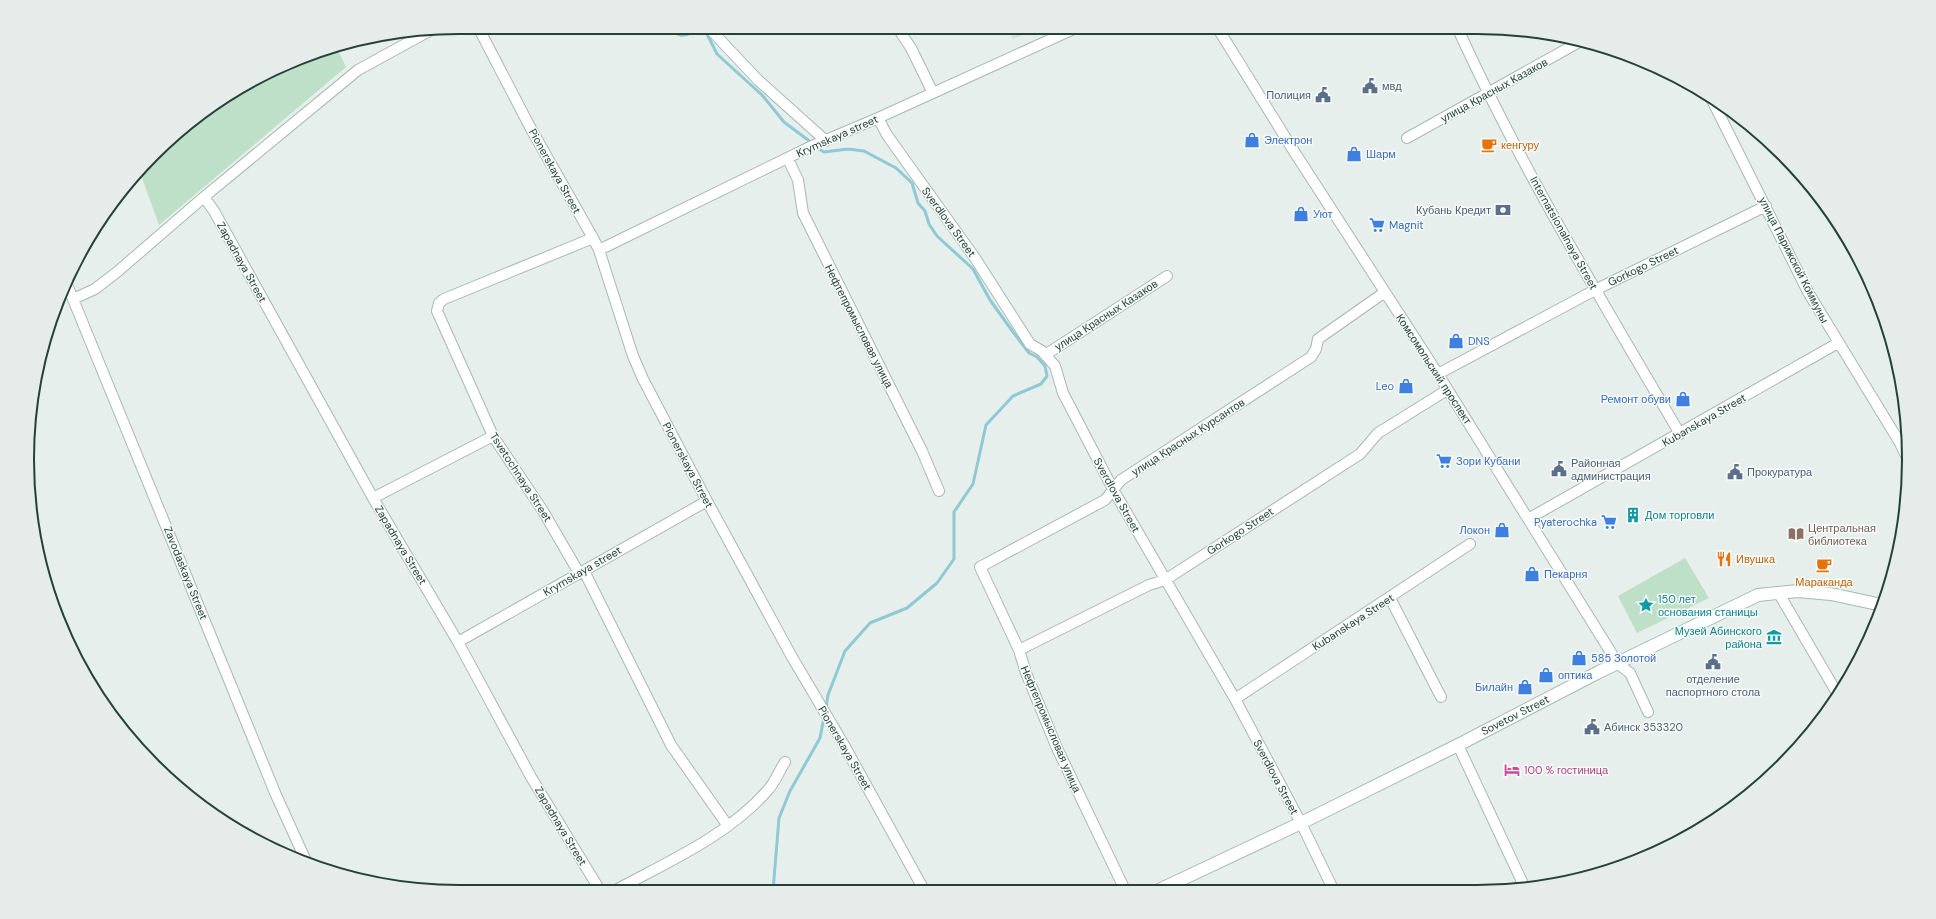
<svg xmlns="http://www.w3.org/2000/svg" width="1936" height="919" viewBox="0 0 1936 919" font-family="'DM Sans',sans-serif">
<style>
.built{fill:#d4dfda}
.green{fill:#bfe0c8}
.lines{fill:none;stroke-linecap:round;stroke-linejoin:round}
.stream{stroke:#8ec9d4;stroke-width:3}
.street-casing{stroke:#a8b8b2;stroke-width:12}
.secondary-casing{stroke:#a4bbb3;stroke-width:14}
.street{stroke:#fff;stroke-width:10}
.secondary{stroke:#fff;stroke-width:12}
.labels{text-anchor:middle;stroke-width:3;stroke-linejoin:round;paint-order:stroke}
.service-label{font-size:11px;fill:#4e5e75;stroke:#f7fbf9;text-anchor:start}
.street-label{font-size:11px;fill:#24423a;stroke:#f7fbf9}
.shop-label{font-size:11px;fill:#366cbe;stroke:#f7fbf9;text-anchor:start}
.food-label{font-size:11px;fill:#c56008;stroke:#f7fbf9;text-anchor:start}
.culture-label{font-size:11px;fill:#0d838f;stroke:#f7fbf9;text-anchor:start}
.education-label{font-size:11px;fill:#785e54;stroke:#f7fbf9;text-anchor:start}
.hotel-label{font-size:11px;fill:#b23c85;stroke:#f7fbf9;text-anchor:start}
.rim{fill:none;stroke:#24423a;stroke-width:2}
</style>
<rect width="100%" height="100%" fill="#e6efeb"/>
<path class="built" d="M1007,27H1042L1013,39Z"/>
<path class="green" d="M336,46L346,67L159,225L139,170L196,117L243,85L320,50Z
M1685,558L1709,598L1637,633L1618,596Z"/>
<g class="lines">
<path class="stream" d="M668,27C685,44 688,29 706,32L717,54L762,95L784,122L812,143
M816,147L824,152L848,149L864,151L896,168L912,183L918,203L925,211L929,224L937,236L973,269L990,300L1013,332L1029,353L1037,357L1045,366L1047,376L1041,384L1013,396L986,425L973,484L954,512V559L937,583L907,608L870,623L845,651L828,695L826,708
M773,891L779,818L790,791L820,738L824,717"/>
<defs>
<path id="street" d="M478,27L530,127L593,238L599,250L633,356L643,379L707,501L792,657L844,745L924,890
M708,27L758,80L826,141
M897,27L911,48L933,93
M1217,27L1295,153L1438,374L1610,651L1618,664L1630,673L1648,712
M1457,27C1521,168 1602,301 1680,434
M1710,96L1808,292L1900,443L1909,462
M878,118L887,135L975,258L1030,344L1042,351L1055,366L1063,393L1114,491L1235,699L1301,823L1333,889
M1407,138L1581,41
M788,159L798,180L803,213L922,451L939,491
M204,197L214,211L373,498L458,642L531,777L601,892
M599,250L814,145L878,118L1078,27
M66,282L276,795L307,863
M73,299L95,289L117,272L204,197L358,70L431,30
M1045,355L1167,276
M1438,374L1595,290L1766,206
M373,498L493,436
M1528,519L1838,343
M584,571L671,745L728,826
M579,573L543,511L493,436L437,311L439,303L444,299L593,238
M1778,592L1837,693
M1390,598L1441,697
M458,642L707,501
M1019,650L1149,585L1165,580L1360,454L1378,433L1447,390
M1235,699L1470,544
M1458,745L1525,888
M1125,890L1057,748L1026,673L1019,650L980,567L1105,500L1121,480L1311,357L1316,349L1318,339L1385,292
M614,891C665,863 728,836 767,791C775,783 779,771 785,762"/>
<path id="secondary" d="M1159,890L1301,823L1458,745L1599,672L1758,595L1798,591L1831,594L1882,605"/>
</defs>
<use href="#street" class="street-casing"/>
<use href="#secondary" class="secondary-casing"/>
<use href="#street" class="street"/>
<use href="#secondary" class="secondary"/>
</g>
<defs>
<symbol id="civic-bare" viewBox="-9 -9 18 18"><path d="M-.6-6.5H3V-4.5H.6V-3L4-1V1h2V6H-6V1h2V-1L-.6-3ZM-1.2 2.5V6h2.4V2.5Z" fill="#5c6f8a" stroke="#f7fbf9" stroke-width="2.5" paint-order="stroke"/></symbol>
<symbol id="shop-bare" viewBox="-9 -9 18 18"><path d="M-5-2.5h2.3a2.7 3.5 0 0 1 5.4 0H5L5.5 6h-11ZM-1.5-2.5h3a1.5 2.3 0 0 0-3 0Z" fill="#3f7fe0" stroke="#f7fbf9" stroke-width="2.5" paint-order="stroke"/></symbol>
<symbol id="cafe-bare" viewBox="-9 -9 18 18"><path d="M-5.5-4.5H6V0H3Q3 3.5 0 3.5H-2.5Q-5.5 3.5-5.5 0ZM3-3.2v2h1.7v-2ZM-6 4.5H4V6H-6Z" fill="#e8710a" stroke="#f7fbf9" stroke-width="2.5" paint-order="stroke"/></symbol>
<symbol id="bank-bare" viewBox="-9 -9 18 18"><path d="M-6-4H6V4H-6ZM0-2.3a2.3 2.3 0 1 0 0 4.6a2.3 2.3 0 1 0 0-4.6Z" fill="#5c6f8a" stroke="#f7fbf9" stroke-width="2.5" paint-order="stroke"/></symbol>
<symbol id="supermarket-bare" viewBox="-9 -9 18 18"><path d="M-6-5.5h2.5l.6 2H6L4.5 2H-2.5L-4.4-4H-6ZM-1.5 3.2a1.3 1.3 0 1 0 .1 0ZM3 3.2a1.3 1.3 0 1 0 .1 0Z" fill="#3f7fe0" stroke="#f7fbf9" stroke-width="2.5" paint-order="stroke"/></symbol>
<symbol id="building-bare" viewBox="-9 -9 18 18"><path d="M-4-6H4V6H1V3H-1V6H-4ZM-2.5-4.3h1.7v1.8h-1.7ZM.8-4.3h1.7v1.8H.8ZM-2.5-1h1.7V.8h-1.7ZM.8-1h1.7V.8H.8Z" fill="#0f9aa8" stroke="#f7fbf9" stroke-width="2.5" paint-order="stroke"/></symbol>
<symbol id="library-bare" viewBox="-9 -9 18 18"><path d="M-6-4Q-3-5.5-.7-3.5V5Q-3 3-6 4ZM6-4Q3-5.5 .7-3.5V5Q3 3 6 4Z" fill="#8d6e63" stroke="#f7fbf9" stroke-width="2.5" paint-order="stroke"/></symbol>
<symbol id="restaurant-bare" viewBox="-9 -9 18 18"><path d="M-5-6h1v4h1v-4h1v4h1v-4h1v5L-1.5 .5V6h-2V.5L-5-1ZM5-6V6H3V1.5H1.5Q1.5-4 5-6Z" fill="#e8710a" stroke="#f7fbf9" stroke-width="2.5" paint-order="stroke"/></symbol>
<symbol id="sight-bare" viewBox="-9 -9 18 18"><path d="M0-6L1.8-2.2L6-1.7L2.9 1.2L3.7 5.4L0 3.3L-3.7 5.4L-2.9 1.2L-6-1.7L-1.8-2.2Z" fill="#0f9aa8" stroke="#f7fbf9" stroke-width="2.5" paint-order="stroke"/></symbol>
<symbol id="museum-bare" viewBox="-9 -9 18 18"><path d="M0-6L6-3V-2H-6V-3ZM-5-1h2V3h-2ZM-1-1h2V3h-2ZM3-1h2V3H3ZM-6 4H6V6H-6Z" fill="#0f9aa8" stroke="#f7fbf9" stroke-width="2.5" paint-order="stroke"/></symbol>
<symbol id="hotel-bare" viewBox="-9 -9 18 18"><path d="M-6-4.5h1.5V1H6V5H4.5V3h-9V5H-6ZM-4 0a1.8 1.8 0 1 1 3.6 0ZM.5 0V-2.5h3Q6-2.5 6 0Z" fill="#d1479c" stroke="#f7fbf9" stroke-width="2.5" paint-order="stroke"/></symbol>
</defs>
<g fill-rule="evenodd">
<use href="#civic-bare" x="1359" y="75" width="22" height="22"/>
<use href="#civic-bare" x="1312" y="84" width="22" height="22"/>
<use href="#shop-bare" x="1241" y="129" width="22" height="22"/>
<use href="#cafe-bare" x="1478" y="134" width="22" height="22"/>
<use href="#shop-bare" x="1343" y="143" width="22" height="22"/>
<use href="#bank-bare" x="1492" y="199" width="22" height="22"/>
<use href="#shop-bare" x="1290" y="203" width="22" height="22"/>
<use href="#supermarket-bare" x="1366" y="214" width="22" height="22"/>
<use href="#shop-bare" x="1445" y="330" width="22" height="22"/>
<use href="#shop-bare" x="1395" y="375" width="22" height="22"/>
<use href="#shop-bare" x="1672" y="388" width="22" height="22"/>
<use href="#supermarket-bare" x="1433" y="450" width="22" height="22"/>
<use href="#civic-bare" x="1548" y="458" width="22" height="22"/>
<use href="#civic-bare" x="1724" y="461" width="22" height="22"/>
<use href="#building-bare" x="1622" y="504" width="22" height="22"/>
<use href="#supermarket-bare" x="1598" y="511" width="22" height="22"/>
<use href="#shop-bare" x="1491" y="519" width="22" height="22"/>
<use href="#library-bare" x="1785" y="523" width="22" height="22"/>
<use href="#restaurant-bare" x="1713" y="548" width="22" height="22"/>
<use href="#cafe-bare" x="1813" y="554" width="22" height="22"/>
<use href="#shop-bare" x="1521" y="563" width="22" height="22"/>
<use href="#sight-bare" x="1635" y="594" width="22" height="22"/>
<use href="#museum-bare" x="1763" y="626" width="22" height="22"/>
<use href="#shop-bare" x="1568" y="647" width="22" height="22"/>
<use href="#civic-bare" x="1702" y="651" width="22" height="22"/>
<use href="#shop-bare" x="1535" y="664" width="22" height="22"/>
<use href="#shop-bare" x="1514" y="676" width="22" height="22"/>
<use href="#civic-bare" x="1581" y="716" width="22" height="22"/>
<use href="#hotel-bare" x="1501" y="759" width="22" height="22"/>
</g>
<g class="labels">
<g class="service-label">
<text x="1382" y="90">мвд</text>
<text x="1311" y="99" text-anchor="end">Полиция</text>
<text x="1491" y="214" text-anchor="end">Кубань Кредит</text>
<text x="1571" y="467">Районная<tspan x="1571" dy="13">администрация</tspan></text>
<text x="1747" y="476">Прокуратура</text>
<text x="1713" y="683" text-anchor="middle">отделение<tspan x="1713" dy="13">паспортного стола</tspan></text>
<text x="1604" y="731">Абинск 353320</text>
</g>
<g class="street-label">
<text transform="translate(1494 90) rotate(-29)" y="4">улица Красных Казаков</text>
<text transform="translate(837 136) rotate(-24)" y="4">Krymskaya street</text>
<text transform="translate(555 171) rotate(61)" y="4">Pionerskaya Street</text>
<text transform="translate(949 222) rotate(54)" y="4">Sverdlova Street</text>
<text transform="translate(1564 233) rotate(61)" y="4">Internatsionalnaya Street</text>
<text transform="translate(1794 260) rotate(63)" y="4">улица Парижской Коммуны</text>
<text transform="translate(242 262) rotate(61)" y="4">Zapadnaya Street</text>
<text transform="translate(1643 266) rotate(-26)" y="4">Gorkogo Street</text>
<text transform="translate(1106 315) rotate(-33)" y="4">улица Красных Казаков</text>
<text transform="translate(859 326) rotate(63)" y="4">Нефтепромысловая улица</text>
<text transform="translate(1434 369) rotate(57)" y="4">Комсомольский проспект</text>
<text transform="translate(1704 420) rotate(-30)" y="4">Kubanskaya Street</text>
<text transform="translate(1188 437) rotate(-33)" y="4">улица Красных Курсантов</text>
<text transform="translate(688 465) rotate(62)" y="4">Pionerskaya Street</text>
<text transform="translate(521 477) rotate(57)" y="4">Tsvetochnaya Street</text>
<text transform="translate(1117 495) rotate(61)" y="4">Sverdlova Street</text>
<text transform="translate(1240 531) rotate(-33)" y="4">Gorkogo Street</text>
<text transform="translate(401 545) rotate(59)" y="4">Zapadnaya Street</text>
<text transform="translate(582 571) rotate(-30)" y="4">Krymskaya street</text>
<text transform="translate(186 573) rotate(68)" y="4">Zavodaskaya Street</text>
<text transform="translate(1353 622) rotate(-33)" y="4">Kubanskaya Street</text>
<text transform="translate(1515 715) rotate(-27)" y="4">Sovetov Street</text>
<text transform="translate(1051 729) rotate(67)" y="4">Нефтепромысловая улица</text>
<text transform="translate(845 748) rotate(60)" y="4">Pionerskaya Street</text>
<text transform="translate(1276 777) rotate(62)" y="4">Sverdlova Street</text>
<text transform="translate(561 826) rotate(59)" y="4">Zapadnaya Street</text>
</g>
<g class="shop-label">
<text x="1264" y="144">Электрон</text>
<text x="1366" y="158">Шарм</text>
<text x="1313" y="218">Уют</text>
<text x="1389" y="229">Magnit</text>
<text x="1468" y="345">DNS</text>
<text x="1394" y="390" text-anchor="end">Leo</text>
<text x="1671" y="403" text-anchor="end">Ремонт обуви</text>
<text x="1456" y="465">Зори Кубани</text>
<text x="1597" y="526" text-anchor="end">Pyaterochka</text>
<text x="1490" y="534" text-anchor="end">Локон</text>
<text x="1544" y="578">Пекарня</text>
<text x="1591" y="662">585 Золотой</text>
<text x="1558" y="679">оптика</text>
<text x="1513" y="691" text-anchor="end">Билайн</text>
</g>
<g class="food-label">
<text x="1501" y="149">кенгуру</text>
<text x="1736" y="563">Ивушка</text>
<text x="1824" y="586" text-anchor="middle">Мараканда</text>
</g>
<g class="culture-label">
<text x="1645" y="519">Дом торговли</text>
<text x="1658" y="603">150 лет<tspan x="1658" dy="13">основания станицы</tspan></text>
<text x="1762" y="635" text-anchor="end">Музей Абинского<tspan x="1762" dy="13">района</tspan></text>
</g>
<g class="education-label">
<text x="1808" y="532">Центральная<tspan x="1808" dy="13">библиотека</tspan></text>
</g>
<g class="hotel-label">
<text x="1524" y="774">100 % гостиница</text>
</g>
</g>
<path d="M0 0H1936V919H0ZM459 34H1477A425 425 0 0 1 1902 459V460A425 425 0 0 1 1477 885H459A425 425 0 0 1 34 460V459A425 425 0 0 1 459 34Z" fill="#e6ecea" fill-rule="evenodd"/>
<path class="rim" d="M459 34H1477A425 425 0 0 1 1902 459V460A425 425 0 0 1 1477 885H459A425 425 0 0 1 34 460V459A425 425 0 0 1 459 34Z"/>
</svg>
